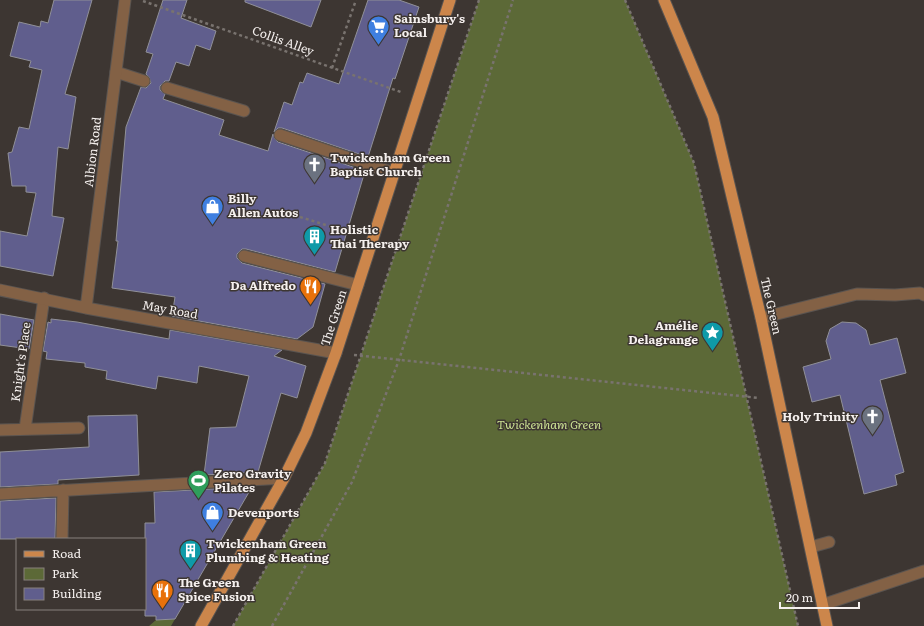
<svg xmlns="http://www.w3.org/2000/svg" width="924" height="626" viewBox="0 0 924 626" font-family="Literata,serif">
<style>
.green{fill:#5c6937}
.building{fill:#605e8d;stroke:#909098}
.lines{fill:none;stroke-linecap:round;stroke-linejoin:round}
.service-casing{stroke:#5a5450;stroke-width:13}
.minor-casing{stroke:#5a5450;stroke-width:13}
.primary-casing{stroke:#5a5450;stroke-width:13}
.path{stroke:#79736f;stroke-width:2.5;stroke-dasharray:3 3;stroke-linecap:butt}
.service{stroke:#836145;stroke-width:11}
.minor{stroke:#836145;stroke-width:11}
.primary{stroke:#cc864b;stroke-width:11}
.labels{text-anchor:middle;stroke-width:3;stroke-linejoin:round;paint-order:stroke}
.poi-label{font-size:12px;font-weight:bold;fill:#f5f0ee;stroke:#3d3632;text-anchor:start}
.street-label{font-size:12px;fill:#f5f0ee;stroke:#3d3632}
.park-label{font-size:12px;font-style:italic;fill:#cbe192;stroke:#3d3632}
</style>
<rect width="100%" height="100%" fill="#3d3632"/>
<path class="green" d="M479,0H625L694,163L798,626H233L325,463Z
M175,619L171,626H149L156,620Z"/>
<path class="building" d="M54,0H92L65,94L76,97L68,149L58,147L52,216L64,218L53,276L0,266V231L27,236L36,193L26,192V186H12L8,153L12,152L19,127L29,129L42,70L29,67L31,61L10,56L19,22L40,27L41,21L48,23Z
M163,0H187L181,18L216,31L210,50L196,45L189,66L176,62L169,81H165L160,86V90L165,94L163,99L224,120L219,135L268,151L273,134L275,139L278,142L365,171L335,272L246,249H242L237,254V258L242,263L325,284L313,327L297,339L172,316L175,297L112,288L118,241H116L126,127L141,87L146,88L151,83L149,77L146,74L153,54L146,52Z
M245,0H321L311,27L245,2Z
M368,0H399L419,7L395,79L393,78L368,157L282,128H278L274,132L284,102L292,105L300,82L303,83L307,73L339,84Z
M0,314L34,320L29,349L0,345Z
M51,319L77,322L169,339L170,330L282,350L274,356L306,366L297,398L281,393L258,472L204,475L210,428L236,427L249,376L199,366L197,383L158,376L156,389L106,379L107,371L85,367V363L46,359L47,352L43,351L48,322L51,323Z
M842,322L856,323L866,330L870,345L897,338L906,373L880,380L904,472L895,475L897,485L864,494L840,395L812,402L803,367L831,359L826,341L830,329Z
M137,415L139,475L58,480V484L0,487V452L89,447L88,416Z
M252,487L175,619L156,620V616H145V523H155L154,492Z
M56,498L55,539H0V501Z"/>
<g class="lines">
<defs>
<path id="service" d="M116,72L144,81
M167,88L244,111
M280,135L394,173
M244,256L358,285
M25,429L44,298
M0,430L79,428
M0,494L284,478
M62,539L63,490
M811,547L829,542"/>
<path id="minor" d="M0,290L86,308L336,353
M86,308L125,0
M761,318L857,294L895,295L920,293L924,295
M822,605L924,571"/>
<path id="primary" d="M664,0L713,117L761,318L827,626
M201,626L284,478L306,433L336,353L450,0"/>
</defs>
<use href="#service" class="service-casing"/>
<use href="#minor" class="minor-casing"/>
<use href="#primary" class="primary-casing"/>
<path class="path" d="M625,0L694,163L798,626
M143,1L401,92
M332,68L356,0
M300,217L355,234
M354,355L759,398
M233,626L325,463L479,0
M272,626L352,482L399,360L513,0"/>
<use href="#service" class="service"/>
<use href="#minor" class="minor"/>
<use href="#primary" class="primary"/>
</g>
<defs>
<symbol id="supermarket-pin" viewBox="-11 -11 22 30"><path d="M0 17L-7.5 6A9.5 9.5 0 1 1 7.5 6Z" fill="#3f7fe0" stroke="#3d3632"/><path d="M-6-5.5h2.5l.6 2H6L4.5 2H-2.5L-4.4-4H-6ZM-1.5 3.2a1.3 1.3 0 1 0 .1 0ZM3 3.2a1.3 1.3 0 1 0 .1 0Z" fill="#fff"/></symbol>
<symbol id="church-pin" viewBox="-11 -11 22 30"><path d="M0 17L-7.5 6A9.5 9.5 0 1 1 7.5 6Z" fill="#6b7280" stroke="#3d3632"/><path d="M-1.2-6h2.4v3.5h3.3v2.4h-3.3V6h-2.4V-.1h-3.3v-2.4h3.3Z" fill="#fff"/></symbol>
<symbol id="shop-pin" viewBox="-11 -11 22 30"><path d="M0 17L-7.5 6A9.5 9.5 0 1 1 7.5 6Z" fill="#3f7fe0" stroke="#3d3632"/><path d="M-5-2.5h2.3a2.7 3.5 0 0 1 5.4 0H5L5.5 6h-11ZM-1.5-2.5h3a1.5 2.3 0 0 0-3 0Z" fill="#fff"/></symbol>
<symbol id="building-pin" viewBox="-11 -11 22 30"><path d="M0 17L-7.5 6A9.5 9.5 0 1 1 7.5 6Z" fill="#0f9aa8" stroke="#3d3632"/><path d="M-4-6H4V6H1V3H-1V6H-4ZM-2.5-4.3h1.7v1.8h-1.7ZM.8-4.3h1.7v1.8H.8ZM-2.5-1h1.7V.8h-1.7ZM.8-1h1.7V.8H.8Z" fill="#fff"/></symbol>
<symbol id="restaurant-pin" viewBox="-11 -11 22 30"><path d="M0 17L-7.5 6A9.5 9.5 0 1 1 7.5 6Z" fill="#e8710a" stroke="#3d3632"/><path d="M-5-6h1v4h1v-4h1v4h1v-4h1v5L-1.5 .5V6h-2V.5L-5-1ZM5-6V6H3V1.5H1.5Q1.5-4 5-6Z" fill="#fff"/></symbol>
<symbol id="sight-pin" viewBox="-11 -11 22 30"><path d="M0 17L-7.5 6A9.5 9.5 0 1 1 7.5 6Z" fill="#0f9aa8" stroke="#3d3632"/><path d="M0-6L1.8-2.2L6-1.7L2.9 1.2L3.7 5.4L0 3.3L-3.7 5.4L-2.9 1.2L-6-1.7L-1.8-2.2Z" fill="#fff"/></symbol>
<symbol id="stadium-pin" viewBox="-11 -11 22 30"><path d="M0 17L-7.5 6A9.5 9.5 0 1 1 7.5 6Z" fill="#2e9e5b" stroke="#3d3632"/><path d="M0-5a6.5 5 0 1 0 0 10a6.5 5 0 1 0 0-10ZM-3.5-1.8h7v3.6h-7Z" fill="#fff"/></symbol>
</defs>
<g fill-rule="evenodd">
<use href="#supermarket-pin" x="366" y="14" width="25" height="34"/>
<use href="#church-pin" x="302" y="152" width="25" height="34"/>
<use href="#shop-pin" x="200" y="194" width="25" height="34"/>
<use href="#building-pin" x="302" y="224" width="25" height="34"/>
<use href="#restaurant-pin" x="298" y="274" width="25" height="34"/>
<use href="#sight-pin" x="700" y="320" width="25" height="34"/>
<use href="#church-pin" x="860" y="404" width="25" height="34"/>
<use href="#stadium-pin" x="186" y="468" width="25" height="34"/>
<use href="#shop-pin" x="200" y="500" width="25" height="34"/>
<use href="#building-pin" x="178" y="538" width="25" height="34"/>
<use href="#restaurant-pin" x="150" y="578" width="25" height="34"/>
</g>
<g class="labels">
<g class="poi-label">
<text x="394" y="23">Sainsbury's<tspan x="394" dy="14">Local</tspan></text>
<text x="330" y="162">Twickenham Green<tspan x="330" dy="14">Baptist Church</tspan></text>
<text x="228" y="203">Billy<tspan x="228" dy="14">Allen Autos</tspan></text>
<text x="330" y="234">Holistic<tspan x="330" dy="14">Thai Therapy</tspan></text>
<text x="296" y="290" text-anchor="end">Da Alfredo</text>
<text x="698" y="330" text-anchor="end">Amélie<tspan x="698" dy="14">Delagrange</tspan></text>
<text x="858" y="421" text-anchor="end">Holy Trinity</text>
<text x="214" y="478">Zero Gravity<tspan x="214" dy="14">Pilates</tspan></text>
<text x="228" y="517">Devenports</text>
<text x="206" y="548">Twickenham Green<tspan x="206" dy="14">Plumbing &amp; Heating</tspan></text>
<text x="178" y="587">The Green<tspan x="178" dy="14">Spice Fusion</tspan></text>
</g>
<g class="street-label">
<text transform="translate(283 41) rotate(20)" y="4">Collis Alley</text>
<text transform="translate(93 152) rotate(-83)" y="4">Albion Road</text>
<text transform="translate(771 306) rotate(77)" y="4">The Green</text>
<text transform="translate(170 310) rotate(10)" y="4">May Road</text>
<text transform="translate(334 318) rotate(-72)" y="4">The Green</text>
<text transform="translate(21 362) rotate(-82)" y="4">Knight's Place</text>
</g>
<g class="park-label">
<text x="549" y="429">Twickenham Green</text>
</g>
</g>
<rect x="16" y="538" width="130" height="72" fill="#3d3632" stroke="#87807d"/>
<rect x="24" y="551" width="20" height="6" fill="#cc864b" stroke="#87807d"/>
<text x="52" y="558" font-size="12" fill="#f5f0ee">Road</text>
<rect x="24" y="568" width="20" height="12" fill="#5c6937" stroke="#87807d"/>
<text x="52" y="578" font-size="12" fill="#f5f0ee">Park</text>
<rect x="24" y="588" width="20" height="12" fill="#605e8d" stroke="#87807d"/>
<text x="52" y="598" font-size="12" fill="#f5f0ee">Building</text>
<path d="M780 602v6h79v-6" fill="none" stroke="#f5f0ee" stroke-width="2"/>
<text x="786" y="602" font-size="12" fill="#f5f0ee" stroke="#3d3632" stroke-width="3" paint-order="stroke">20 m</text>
</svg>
